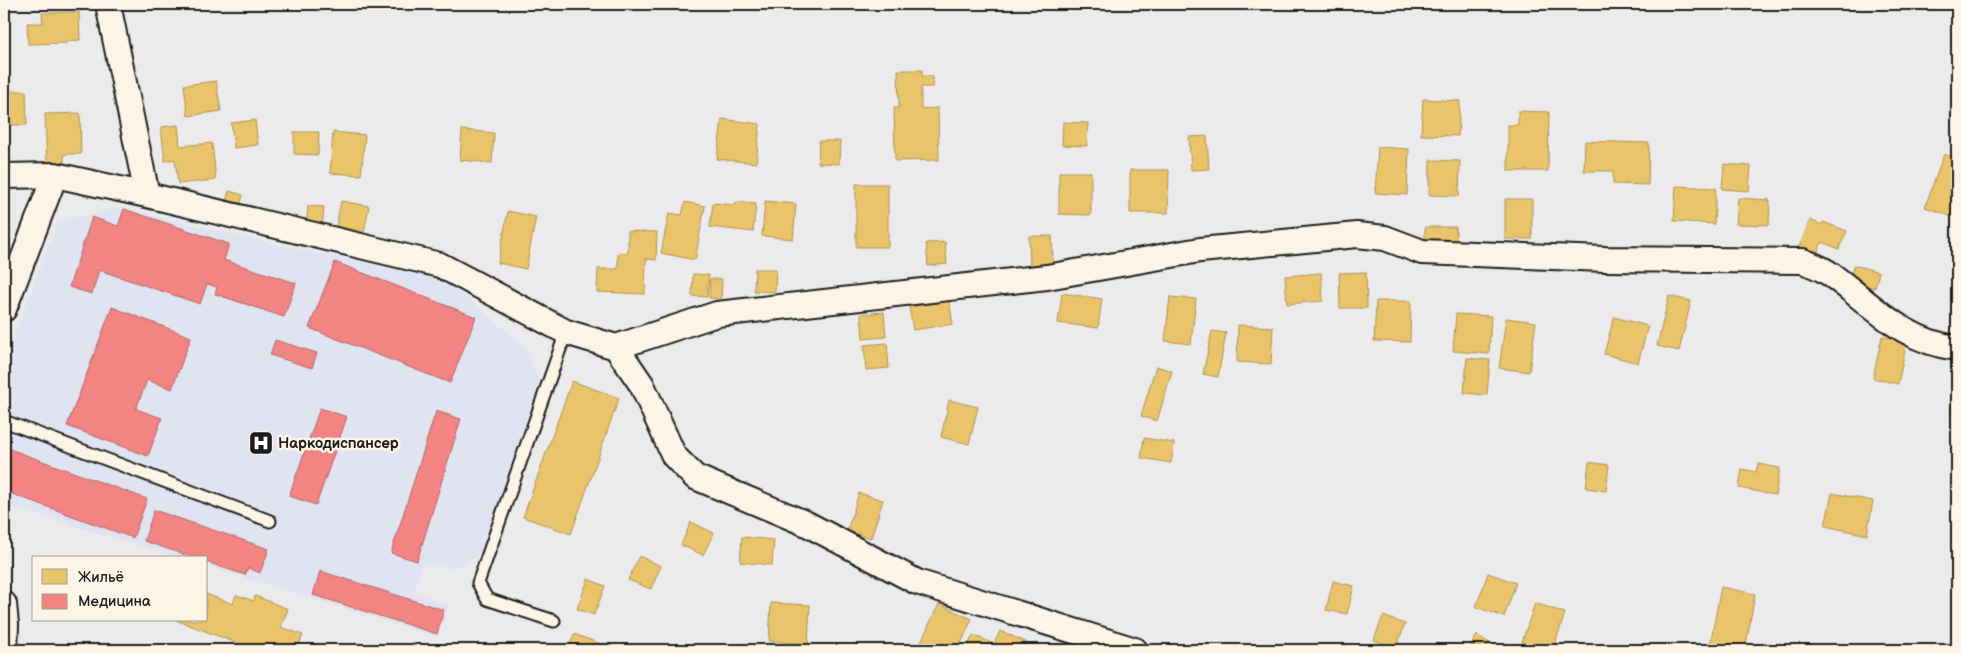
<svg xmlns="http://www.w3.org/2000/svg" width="1961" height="654" viewBox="0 0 1961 654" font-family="'Balsamiq Sans',sans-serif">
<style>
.built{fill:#e0e4f0}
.homes{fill:#e9c46a;stroke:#ac9253}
.health{fill:#f28482;stroke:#b26563}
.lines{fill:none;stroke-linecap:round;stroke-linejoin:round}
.lane-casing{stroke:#1c1c1c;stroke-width:15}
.street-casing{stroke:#1c1c1c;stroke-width:28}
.lane{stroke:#fcf5e5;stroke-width:11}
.street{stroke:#fcf5e5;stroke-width:24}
.labels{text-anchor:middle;stroke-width:5;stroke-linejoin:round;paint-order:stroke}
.poi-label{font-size:15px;font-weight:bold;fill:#1c1c1c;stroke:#fcf5e5;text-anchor:start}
</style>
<rect width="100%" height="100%" fill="#ecebeb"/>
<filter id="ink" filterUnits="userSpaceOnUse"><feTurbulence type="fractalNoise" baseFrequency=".02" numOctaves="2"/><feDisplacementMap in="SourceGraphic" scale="10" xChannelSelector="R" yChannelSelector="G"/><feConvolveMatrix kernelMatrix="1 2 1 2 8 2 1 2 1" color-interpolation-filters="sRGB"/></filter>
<g filter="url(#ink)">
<path class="built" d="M121,207L266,242L447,280L524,346L539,382L481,555L454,568L423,564L414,592L449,606L437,637L206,566V558H179L4,504V361L58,221Z"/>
<path class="homes" d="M79,12L80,40L67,41V43L28,44L27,23H43L42,13Z
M898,70H922V76H932L933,87H921V109L938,108L939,160L895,161L894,108H899Z
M216,81L221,111L188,116L184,85Z
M4,91H26L27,125H4Z
M1423,99L1460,101L1458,136L1421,135Z
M1518,111L1549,112L1548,171H1508V125H1518Z
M80,113L81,154H64V165L47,166L45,114Z
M722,119L760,124L756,163L717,159Z
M255,120L258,145L234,148L231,123Z
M1063,122L1088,123L1087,146L1062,145Z
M178,125L180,146L212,143L216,180L178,184L175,159L165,161L161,127Z
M462,130L494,133L492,163L460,160Z
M294,132H319L318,155L294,154Z
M333,132L365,135L361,175L330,173Z
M1207,136L1209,169L1191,170L1189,137Z
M819,141H840L839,164L818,163Z
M1585,141L1649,143L1648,185L1613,184V171H1584Z
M1378,147L1409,149L1407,195L1375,193Z
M1944,154L1957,159V213L1956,218L1925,207Z
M1430,160L1460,161L1459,196L1429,195Z
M1724,164L1751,166L1749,191L1722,189Z
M1130,170H1169L1168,213H1130Z
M1059,172H1091V215L1059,214Z
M856,184H888V247H856Z
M1676,186L1716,188L1714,224L1674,221Z
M229,191L243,195L238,213L224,209Z
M1738,198L1770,200L1769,225L1736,224Z
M1505,199H1532V239H1505Z
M341,201L369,206L364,232L336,226Z
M765,201L796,204L793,239L762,236Z
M685,202L705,206L695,260L661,253L669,213L682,215Z
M736,202L756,204L753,232L710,227L713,203L736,205Z
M308,206L324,207L322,229L306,228Z
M508,211L536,217L526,269L498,263Z
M1810,220L1822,225L1823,222L1847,231L1839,249L1822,242L1817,254L1799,247Z
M1425,227H1456V247L1425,246Z
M628,231L657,232L656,260L646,259L645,294L597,292L598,269H618V253H628Z
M1029,236H1052L1053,265L1030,266Z
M945,242L947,264L928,266L926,243Z
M1854,265L1879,272L1875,288L1849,281Z
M755,269H776L775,292L754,291Z
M1366,272L1367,308H1340L1339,273Z
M1321,273L1323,301L1287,304L1285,276Z
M693,274L709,275L707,297L692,296Z
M710,279H722L721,299L709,298Z
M1062,293L1102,299L1098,328L1058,323Z
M1669,296L1691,301L1679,351L1657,346Z
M1170,297L1196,299L1191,344L1165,341Z
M949,301L953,324L913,330L909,307Z
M1376,301H1411L1410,342L1374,341Z
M884,312L886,337L863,339L861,314Z
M1456,314L1491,316L1489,354L1453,351Z
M1614,317L1648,326L1638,363L1604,354Z
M1506,318L1536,322L1529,372L1499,368Z
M1238,325L1273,327L1271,364L1237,362Z
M1212,331L1226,333L1218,377L1203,374Z
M1882,336L1907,341L1898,384L1873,378Z
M887,343L889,368L866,370L864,345Z
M1467,358L1490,360L1487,395L1464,393Z
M1156,366L1172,371L1157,421L1141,416Z
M1952,367H1957V415H1951Z
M572,381L619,398L571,534L523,517Z
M949,400L978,407L969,444L941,437Z
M1144,438L1174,443L1171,463L1141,458Z
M1589,462L1609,465L1606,491L1586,488Z
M1758,464L1780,468L1775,495L1739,488L1742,469L1756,472Z
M859,493L883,500L871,538L847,531Z
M1832,493L1873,501L1867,535L1825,526Z
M691,522L714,533L703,555L681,545Z
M742,537L774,540L772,565L740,562Z
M639,556L661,566L651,589L628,580Z
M1488,573L1516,583L1504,617L1476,607Z
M588,579L605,586L594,615L577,609Z
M1333,581L1354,586L1347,614L1326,610Z
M1721,587L1755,594L1745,650H1709Z
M206,594L233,604L236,595L254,601L255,596L288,609L281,627L303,635L297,650H255L176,620H206Z
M771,603L810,605L808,644L769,641Z
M1535,603L1565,613L1553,650H1548L1522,642Z
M939,604L972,619L958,650H917Z
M1383,616L1405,624L1396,648L1374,640Z
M1000,631L1026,642L1023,650H966L973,635L994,644Z
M574,634L617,650H568Z
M1477,635L1494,646L1492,650H1468Z"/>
<path class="health" d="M124,209L229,244L224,260L296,283L284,317L215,294L217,287L207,284L200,304L99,270L92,294L69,287L92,217L118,226Z
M335,262L476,317L450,383L309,328Z
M112,307L191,337L172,389L147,380L136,409L162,418L148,456L67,426Z
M275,340L317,353L312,368L270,355Z
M320,408L347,417L316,505L289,496Z
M436,411L461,419L417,561L391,553Z
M4,447L147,499L133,538L4,491Z
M154,510L269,549L260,573L248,568L245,575L206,562V558H194L144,541Z
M320,571L444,610L437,634L313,595Z"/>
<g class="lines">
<defs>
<path id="lane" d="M4,421L270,521
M554,621L487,599L478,583L566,332"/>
<path id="street" d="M108,4L147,195
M4,176L55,175L147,195L440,265L566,332L616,347L717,314L1047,277L1200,250L1357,235L1385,238L1422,252L1605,259L1803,261C1812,265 1822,268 1830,274C1872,304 1903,342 1957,348
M4,309L55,175
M616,347L642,385L674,456L695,477L807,524L917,582L1135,650
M4,604L6,625L5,650"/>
</defs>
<use href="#lane" class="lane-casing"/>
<use href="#street" class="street-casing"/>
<use href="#lane" class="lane"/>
<use href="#street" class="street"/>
</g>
</g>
<defs>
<symbol id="hospital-square" viewBox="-11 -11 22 22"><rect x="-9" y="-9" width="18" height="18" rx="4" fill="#1c1c1c" stroke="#fcf5e5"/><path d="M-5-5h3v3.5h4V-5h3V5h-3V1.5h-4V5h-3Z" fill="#fff"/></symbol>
</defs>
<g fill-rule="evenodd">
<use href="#hospital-square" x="247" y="429" width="28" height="28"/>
</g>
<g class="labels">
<g class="poi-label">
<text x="278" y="448">Наркодиспансер</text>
</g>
</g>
<rect width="1961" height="654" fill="none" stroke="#fcf5e5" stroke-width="20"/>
<rect x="10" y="10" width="1941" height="634" fill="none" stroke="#1c1c1c" stroke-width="2" filter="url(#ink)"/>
<rect x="32" y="556" width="175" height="65" fill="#fcf5e5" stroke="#a29e95"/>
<rect x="42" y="569" width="25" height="15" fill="#e9c46a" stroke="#a29e95"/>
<text x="78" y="582" font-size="15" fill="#1c1c1c">Жильё</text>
<rect x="42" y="594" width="25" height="15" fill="#f28482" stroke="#a29e95"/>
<text x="78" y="606" font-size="15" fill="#1c1c1c">Медицина</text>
</svg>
